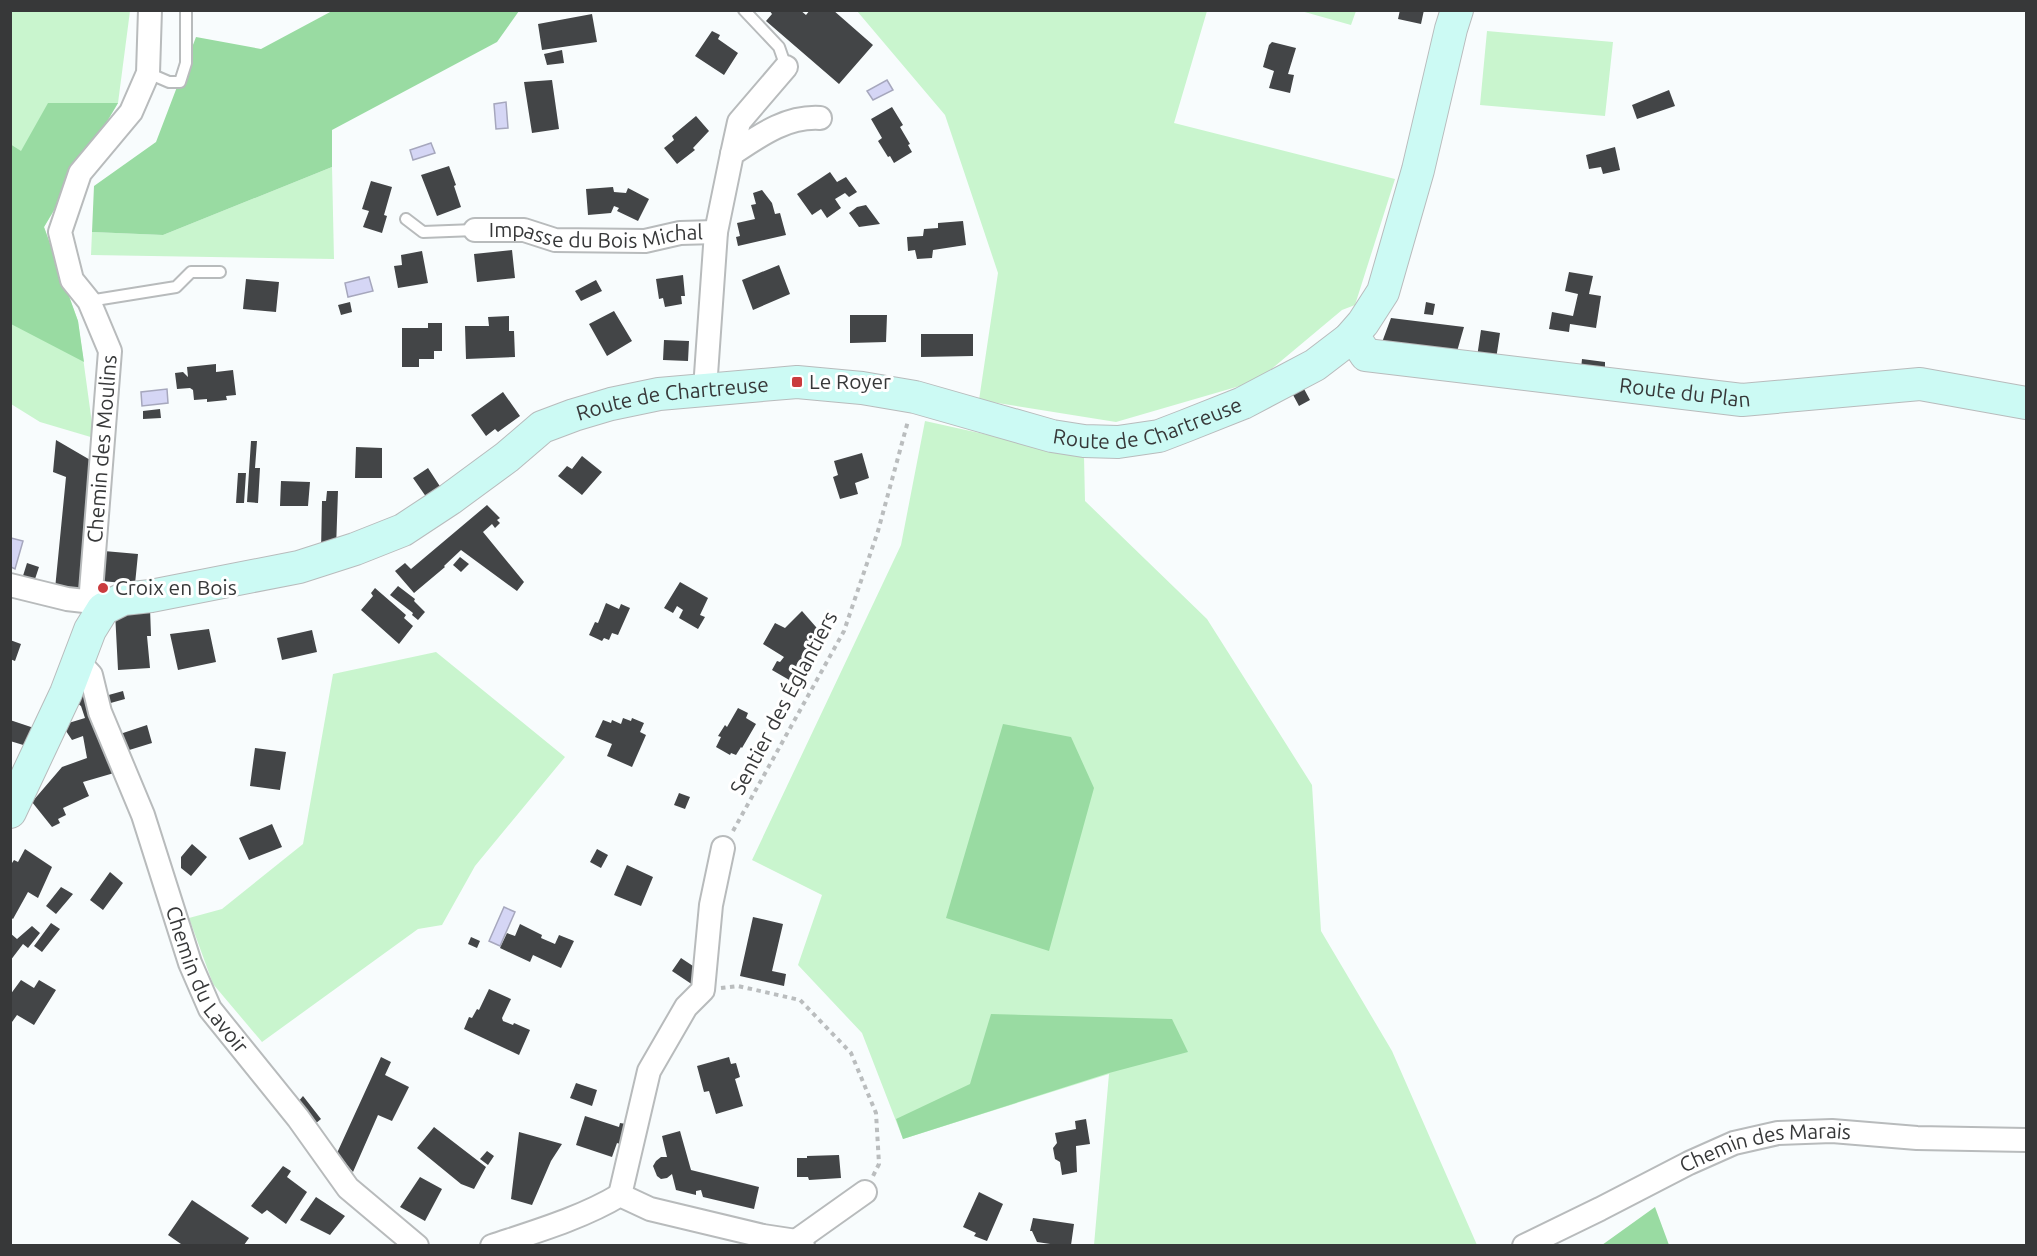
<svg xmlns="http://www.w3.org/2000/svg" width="2037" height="1256" viewBox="0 0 2037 1256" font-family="Ubuntu,sans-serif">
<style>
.green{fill:#c9f5ce}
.forest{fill:#99dba2}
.water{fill:#d5d6f5;stroke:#a6a7bd;stroke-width:1.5}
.building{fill:#434547}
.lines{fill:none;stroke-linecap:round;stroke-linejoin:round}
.lane-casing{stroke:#b8bbbc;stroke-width:14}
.street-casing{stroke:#b8bbbc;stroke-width:26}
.secondary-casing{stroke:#b8bbbc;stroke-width:34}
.path{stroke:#babdbe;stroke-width:4;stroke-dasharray:4.5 4.5;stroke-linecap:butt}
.lane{stroke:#fff;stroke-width:10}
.street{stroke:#fff;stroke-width:22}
.secondary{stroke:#ccfaf4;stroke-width:32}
.poi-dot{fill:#ca3b3e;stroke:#fff;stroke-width:2}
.labels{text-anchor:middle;stroke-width:6;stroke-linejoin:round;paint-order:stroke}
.street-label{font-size:21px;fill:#373839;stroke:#fff}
.poi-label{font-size:21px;fill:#373839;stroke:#fff;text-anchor:start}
</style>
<rect width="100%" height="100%" fill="#f8fcfd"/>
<path class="green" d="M10,11H130L118,103L44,227L78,321L94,438L40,422L11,404Z
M857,11H1207L1174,123L1395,179L1355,305L1342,310L1257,381L1116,422L979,400L998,273L945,115Z
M1301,11L1356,10V11L1351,25Z
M1487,31L1613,42L1605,116L1480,105Z
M332,167L334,259L91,255L92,232L163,235Z
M925,421L1084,456L1085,501L1207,619L1312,785L1321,931L1392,1051L1477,1245H1094L1109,1074L903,1139L862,1033L798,965L822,895L752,860L901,545Z
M436,652L565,757L475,866L442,925L418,929L262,1042L213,984L189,918L222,909L303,844L333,674Z"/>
<path class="forest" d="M332,11H519L497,42L332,130V167L163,235L92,232L94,186L156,142L196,37L261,49Z
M48,103H118L44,227L78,321L84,362L11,324L10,144L21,151Z
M1003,724L1071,737L1094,788L1049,951L946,918Z
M991,1014L1172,1019L1188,1052L1109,1073L903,1139L896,1119L970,1084Z
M1655,1207L1669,1245H1602Z"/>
<path class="water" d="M887,80L893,90L873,100L867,91Z
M506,102L508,128L496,129L494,104Z
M431,143L435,153L413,160L410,150Z
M369,277L373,291L348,297L345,283Z
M167,389L168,403L142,406L141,392Z
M11,538L23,541L15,569L11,567Z
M504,907L515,912L500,946L489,941Z"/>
<path class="building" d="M769,10H800L806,15L810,10H833L873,45L839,84L766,21L772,14Z
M1400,10H1424L1421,24L1398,19Z
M592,14L597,42L542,50L538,24Z
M712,31L720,35L718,39L738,53L724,75L695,56Z
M1272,42L1296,48L1288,74L1294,75L1290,93L1269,88L1274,71L1263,67L1269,45Z
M562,50L564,63L547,65L544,54Z
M552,80L559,129L532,133L524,82Z
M1669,90L1675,106L1637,119L1632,105Z
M892,107L903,125L900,127L910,144L908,145L912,152L894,163L890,156L888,157L878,141L882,138L871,119Z
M696,116L709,131L693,148L695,150L677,164L664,148L674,140L672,136Z
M1615,147L1620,170L1603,174L1601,167L1589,169L1586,155Z
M449,166L456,185L454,186L461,207L437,216L421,175Z
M830,172L837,182L846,177L857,192L849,197L845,193L835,199L841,208L827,218L821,209L812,215L797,194Z
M371,181L392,187L384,215L387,216L382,233L363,227L369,211L362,209Z
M613,187L614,192L626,193L628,188L649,199L638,221L617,211L619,208L614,206L611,213L588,215L586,189Z
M762,190L772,203L775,214L780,213L786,235L738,246L736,237L740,236L737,223L755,219L751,205L756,204L753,193Z
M866,205L880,224L859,227L849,213L857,207Z
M963,221L966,245L933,250L932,258L917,259L915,250L908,251L907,237L923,236L924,229L938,228V223Z
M512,250L515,278L477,282L474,254Z
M422,251L428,283L398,288L394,266L402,265L401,255Z
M779,265L790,294L753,310L742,280Z
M1569,272L1593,276L1589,294L1601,296L1596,328L1570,324L1569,332L1549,329L1552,312L1573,316L1578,294L1565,291Z
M683,275L685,296H681L682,304L665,307L663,298L659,299L656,279Z
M246,279L279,282L276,312L243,309Z
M596,280L602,291L581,301L575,291Z
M350,302L352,312L341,315L338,305Z
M1426,302L1435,304L1433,315L1424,314Z
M614,311L632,341L607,356L589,324Z
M850,315H887L886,342L850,343Z
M509,316V331H514L515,357L466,359L465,326H489L488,317Z
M1391,318L1464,327L1456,355L1381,345Z
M428,323H442V351H434V359H419V367H402V328H428Z
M1481,330L1500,333L1496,359L1477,357Z
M921,334H973V356L921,357Z
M664,340L689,341L688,361L663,360Z
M1582,359L1605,362V372L1581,369Z
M216,364V372L233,370L236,395L226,396L227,400L207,402V399L194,400L193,390L190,388L177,389L175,373L183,372L188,377L187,367Z
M1303,387L1310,400L1299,406L1292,393Z
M503,392L520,416L498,432L495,429L486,436L471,415Z
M160,409L161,418L143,419V411Z
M56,440L92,461L81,586L77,592L55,589L66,477L53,472Z
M251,441H257L255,468H260L258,503L247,502Z
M356,447L382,448V478H355Z
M862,453L869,478L855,483L858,494L840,499L833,477L838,475L834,461Z
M582,456L602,472L582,495L558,476L567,466L572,469Z
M428,468L443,491L429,501L413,478Z
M238,473H246L244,503H236Z
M281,481L310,482L308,506H280Z
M327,491H338L336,549L321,552L322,501H326Z
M487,505L500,518L497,520L500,523L495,528L492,524L483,532L524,582L517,591L461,550L444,566L445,567L414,593L395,571L405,563L411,569Z
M104,551L138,554L135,584L101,581Z
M460,557L469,564L461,572L453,565Z
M27,563L39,567L34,582L22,579Z
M680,582L708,598L700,615L705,617L698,629L679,618L683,610L677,606L673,613L664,608Z
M398,586L415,599L414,601L425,612L418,620L412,615L413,613L390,595Z
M375,588L406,615L404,618L413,626L399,644L361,610L373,596L371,593Z
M606,603L619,609L621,604L630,608L618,635L612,633L609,640L604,638L602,641L589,635L595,622L598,623Z
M150,608L151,636H147L150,668L118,670L115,612Z
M802,611L823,635L813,644L809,640L804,645L809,649L798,665L801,668L791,681L772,670L777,661L780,662L784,657L763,644L775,623L785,628Z
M209,629L216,662L178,670L170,634Z
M312,630L317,652L282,660L277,638Z
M10,640L21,644L15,661L10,659Z
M123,691L125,699L107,704L105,696Z
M90,693L114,773L83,782L89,796L63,808L66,815L58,819L60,823L52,827L32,802L62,767L87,758L83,736L72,740L62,725L85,718L81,706L74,701L78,695Z
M738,708L748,713L746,718L756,724L742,748L741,747L736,755L731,753L730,755L716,747L721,737L718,736L725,725L727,727Z
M623,718L631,721L632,718L644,723L640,732L646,735L632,767L607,756L612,744L595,737L603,720L611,723L612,720L621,724Z
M10,720L37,729L30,747L10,741Z
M147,725L152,743L126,751L120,734Z
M255,748L286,752L280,790L250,786Z
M679,793L690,797L685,809L674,805Z
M272,824L282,847L249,860L239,838Z
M192,844L207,857L191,876L181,868V857Z
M25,849L52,867L38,898L28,892L13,919L10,917V866L14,860L18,862Z
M597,849L608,855L601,868L590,862Z
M627,865L653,877L641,906L614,895Z
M110,872L123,883L103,910L90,900Z
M61,887L73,894L56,914L46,906Z
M753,917L783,924L772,971L786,974L784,986L740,976Z
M51,923L60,929L42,952L34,946Z
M520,924L542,935L541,938L555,944L559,935L574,941L561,968L533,955L530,962L500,948L507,933L515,936Z
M32,926L40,933L28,948L23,944L10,961V933L17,939Z
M471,937L480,941L477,948L468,944Z
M681,958L702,972L693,985L672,971Z
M21,980L34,988L39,980L56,990L34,1025L17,1015L12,1022L10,1021V995Z
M489,989L511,999L502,1018L503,1021L513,1025L514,1023L530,1030L519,1055L464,1029L469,1017L472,1018L477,1009L479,1010Z
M381,1057L391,1062L385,1075L409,1087L392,1121L378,1115L353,1172L337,1153Z
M729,1057L731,1064L736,1063L740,1077L735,1079L743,1106L716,1114L709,1091L704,1092L697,1066Z
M576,1083L597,1090L592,1106L570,1098Z
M303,1096L321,1119L315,1124L298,1102Z
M585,1116L619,1127L620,1123L626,1124L620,1144L617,1143L612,1157L576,1145Z
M1086,1119L1090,1144L1076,1146L1077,1172L1062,1175L1060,1162L1055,1159L1053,1148L1057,1143L1055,1133L1076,1129L1075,1121Z
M434,1127L486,1167L474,1189L461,1184L417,1148Z
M680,1131L691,1170L759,1187L754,1209L703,1197L701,1190L696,1191V1195L676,1190L672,1174L667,1178L661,1179L657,1176L653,1166L656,1161L661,1157H667L662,1136Z
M519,1132L562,1144L551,1161L532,1205L511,1199Z
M487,1151L494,1156L488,1165L480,1159Z
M839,1155L841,1178L809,1180L808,1177H797V1158H807V1156Z
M283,1166L291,1171L287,1177L307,1192L286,1224L267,1210L262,1214L251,1206Z
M420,1177L442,1189L425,1221L400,1207Z
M979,1192L1003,1204L987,1241L974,1236L976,1233L963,1227Z
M316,1197L345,1216L330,1235L300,1220Z
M192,1200L249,1238L244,1245H180L181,1244L168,1235Z
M1033,1218L1074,1224L1071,1245H1057L1037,1242L1032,1231H1030Z"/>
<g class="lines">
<defs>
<path id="lane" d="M744,10L779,47L786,67
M148,73L169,82H180L186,63V10
M406,219L423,232L475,230
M89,301L176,287L191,272H220"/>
<g id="street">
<path d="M732,154L739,122L786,67"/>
<path id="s1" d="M475,230H524L555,240L645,241L680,233L716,232"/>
<path d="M705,389L716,232L732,154C759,136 786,116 820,118"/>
<path d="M10,585L67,599L93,602L101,608"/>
<path id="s2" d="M88,601L91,591L110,351L89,301L72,280L60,232L80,173L131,112L148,73L150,10"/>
<path id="s3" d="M79,662L91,675L100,712L143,815L190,963L210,1009L298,1118L348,1188L417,1246"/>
<path d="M620,1195L649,1071L686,1007L703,990L711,905L723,848"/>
<path d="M796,1241L865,1192"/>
<path d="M492,1246C534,1232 582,1218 620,1195L650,1209L763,1236L796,1241L803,1246"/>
<path id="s4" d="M1524,1246L1600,1209L1689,1163L1734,1143L1778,1133L1832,1131L1917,1138L2026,1140"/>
</g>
<g id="secondary">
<path id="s5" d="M1349,339L1360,346L1366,355L1742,400L1920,384L2026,403"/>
<path id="s6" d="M10,812L66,693L90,630L103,609L123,599L151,596L299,567L355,549L403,530L450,499L507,457L542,427L574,415L611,404L659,394L797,382L862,388L915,397L1052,436L1084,441L1118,442L1159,436L1185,426L1243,403L1315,365L1349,339L1363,323L1383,292L1418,170L1451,29L1457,10"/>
</g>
</defs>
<use href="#lane" class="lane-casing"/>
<use href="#street" class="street-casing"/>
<use href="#secondary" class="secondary-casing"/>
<path class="path" d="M733,831L844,631L878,531L908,421
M721,988L738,986L800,1000L851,1053L876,1113L879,1164L873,1176"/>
<use href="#lane" class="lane"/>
<use href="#street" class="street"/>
<use href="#secondary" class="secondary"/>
</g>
<g class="poi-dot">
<rect x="791" y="376" width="12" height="12" rx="3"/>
<circle cx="103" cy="588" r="6"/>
</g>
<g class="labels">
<g class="street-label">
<text dy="7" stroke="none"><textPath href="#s1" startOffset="122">Impasse du Bois Michal</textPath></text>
<text dy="7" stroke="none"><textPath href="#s5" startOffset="345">Route du Plan</textPath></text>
<text dy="7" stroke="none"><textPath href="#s6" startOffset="843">Route de Chartreuse</textPath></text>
<text dy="7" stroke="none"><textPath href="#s6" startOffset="1329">Route de Chartreuse</textPath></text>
<text dy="7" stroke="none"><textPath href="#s2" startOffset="153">Chemin des Moulins</textPath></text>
<text transform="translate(784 703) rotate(-62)" y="7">Sentier des Églantiers</text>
<text dy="7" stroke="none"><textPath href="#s3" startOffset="345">Chemin du Lavoir</textPath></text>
<text dy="7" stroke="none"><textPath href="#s4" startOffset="264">Chemin des Marais</textPath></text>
</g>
<g class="poi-label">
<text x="809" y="389">Le Royer</text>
<text x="115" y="595">Croix en Bois</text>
</g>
</g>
<rect width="2037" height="1256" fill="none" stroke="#373839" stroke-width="24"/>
</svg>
